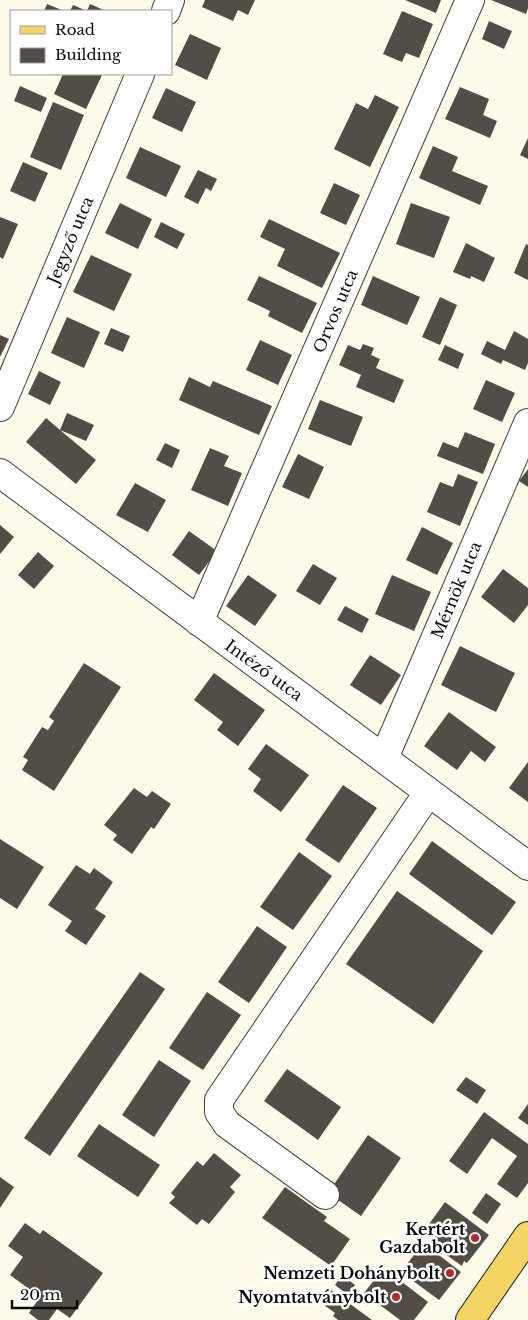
<svg xmlns="http://www.w3.org/2000/svg" width="528" height="1320" viewBox="0 0 528 1320" font-family="'Libre Baskerville',serif">
<style>
.building{fill:#534d48}
.lines{fill:none;stroke-linecap:round;stroke-linejoin:round}
.minor-casing{stroke:#3e3e3e;stroke-width:30}
.major-casing{stroke:#1c1c1c;stroke-width:30}
.minor{stroke:#fff;stroke-width:28}
.major{stroke:#f4d564;stroke-width:28}
.poi-dot{fill:#b6282b;stroke:#fff;stroke-width:2}
.labels{text-anchor:middle;stroke-width:5;stroke-linejoin:round;paint-order:stroke}
.street-label{font-size:16px;fill:#0b0b0b;stroke:#fff}
.poi-label{font-size:16px;font-weight:bold;fill:#0b0b0b;stroke:#fff;text-anchor:end}
</style>
<rect width="100%" height="100%" fill="#fefbea"/>
<path class="building" d="M205,0H255L248,15L238,10L233,21L202,7Z
M405,0H441L436,13Z
M491,0H528V8L526,14Z
M47,4L64,11H44Z
M90,4L106,11H70L73,5L87,11Z
M402,11L433,24L419,58L406,53L402,62L383,54Z
M489,21L512,31L504,49L482,39Z
M190,34L221,48L207,80L175,65Z
M63,74L102,75L86,109L54,94Z
M20,86L47,98L41,112L14,101Z
M460,87L489,99L483,115L497,121L490,138L445,119Z
M166,88L196,102L182,132L152,118Z
M375,95L399,107L370,167L334,149L356,103L368,109Z
M53,102L84,115L61,170L30,157Z
M528,138V159L520,155Z
M433,146L458,157L452,171L488,186L480,205L419,178Z
M140,147L181,166L166,197L126,178Z
M23,162L48,173L35,202L10,191Z
M198,170L217,179L211,191L206,188L198,204L184,197Z
M334,183L360,195L346,225L320,213Z
M120,203L152,219L138,249L105,233Z
M411,203L450,217L434,258L396,244Z
M0,217L18,224L3,259L0,257Z
M269,219L340,253L322,288L277,266L285,249L260,237Z
M161,222L185,234L177,249L154,237Z
M466,243L495,258L484,282L471,276L470,279L453,272Z
M526,244L528,245V280L514,273Z
M91,255L132,274L114,311L73,292Z
M259,276L317,303L302,333L268,316L270,311L247,300Z
M373,276L420,297L407,325L361,305Z
M440,297L457,305L440,345L422,337Z
M67,317L100,332L84,368L51,353Z
M111,328L130,336L123,352L104,344Z
M514,331L528,339V363L525,370L503,360L501,364L481,354L487,341L505,350Z
M0,335L9,339L0,357Z
M260,340L292,355L278,385L246,370Z
M363,344L374,348L371,355L380,359L376,368L404,380L394,403L356,387L361,375L339,365L348,345L360,350Z
M445,345L464,354L458,369L438,360Z
M39,371L61,382L50,405L28,394Z
M189,377L210,387L213,381L272,406L259,435L179,400Z
M486,380L515,393L502,422L473,409Z
M320,400L363,417L351,446L308,429Z
M67,413L94,425L86,441L60,430L96,460L76,484L26,442L46,418L60,430Z
M465,432L495,444L483,474L437,456L443,442L458,448Z
M165,443L180,450L172,468L156,460Z
M210,448L229,456L224,466L242,473L228,506L191,490Z
M298,454L324,467L309,499L282,487Z
M528,469V487L519,481Z
M458,474L478,482L460,526L427,512L440,482L453,487Z
M135,483L166,500L148,532L116,515Z
M0,525L14,537L0,554Z
M422,527L453,543L437,575L406,560Z
M189,531L217,551L199,575L172,555Z
M38,552L54,566L34,589L18,575Z
M313,564L337,578L320,605L296,591Z
M503,569L528,588V605L514,623L481,597Z
M248,575L277,595L255,626L226,606Z
M392,575L431,592L414,631L375,614Z
M345,606L369,619L362,633L337,620Z
M460,646L515,673L496,712L441,685Z
M370,655L401,675L381,705L350,685Z
M84,663L121,687L54,791L22,770L28,760L23,757L42,727L48,730L54,721L49,717Z
M214,673L265,710L238,746L217,730L223,722L194,700Z
M449,712L496,747L485,762L471,751L457,770L424,746Z
M266,744L309,775L281,812L253,791L261,779L248,769Z
M528,762V802L509,788Z
M343,785L377,808L339,863L305,840Z
M134,788L147,797L152,791L171,804L154,829L151,827L132,854L113,840L117,835L104,825Z
M0,839L44,867L17,909L0,898Z
M432,841L516,902L492,935L409,874Z
M299,852L332,876L293,930L260,907Z
M76,865L90,874L94,868L113,882L95,909L106,916L86,945L65,931L72,921L48,905Z
M397,891L483,951L433,1024L346,964Z
M257,926L287,947L249,1003L218,982Z
M140,972L165,989L50,1156L24,1138Z
M207,992L241,1015L203,1070L169,1048Z
M159,1060L191,1081L154,1137L122,1115Z
M287,1069L341,1107L318,1140L264,1101Z
M466,1077L486,1090L477,1104L456,1090Z
M528,1104V1125L518,1118Z
M484,1112L528,1144V1183L517,1198L497,1184L517,1156L492,1138L467,1174L449,1161Z
M99,1124L160,1165L138,1197L77,1156Z
M368,1135L401,1158L361,1216L328,1193Z
M214,1153L241,1175L230,1187L235,1192L209,1224L202,1219L197,1225L169,1203L175,1197L171,1193L197,1161L203,1166Z
M0,1177L14,1187L0,1208Z
M285,1187L327,1217L324,1221L350,1239L331,1266L262,1218Z
M486,1193L501,1204L487,1224L472,1213Z
M445,1202L489,1235L467,1263L464,1261L462,1266L434,1246L436,1240L424,1231Z
M25,1223L40,1234L43,1230L103,1273L70,1318L57,1309L49,1320H38L29,1313L40,1297L10,1275L23,1257L8,1246Z
M423,1243L461,1272L439,1300L401,1272Z
M379,1274L389,1281L393,1275L428,1302L414,1320H400L364,1293Z
M342,1275L355,1285L348,1295L335,1285Z
M331,1290L372,1320H338L333,1316L335,1313L321,1303Z"/>
<g class="lines">
<defs>
<path id="minor" d="M166,11L170,0
M0,407L140,74
M0,473L528,866
M199,622L470,0
M384,758L528,423
M325,1195L227,1124L219,1112V1100L428,793"/>
<path id="major" d="M470,1320L528,1236"/>
</defs>
<use href="#minor" class="minor-casing"/>
<use href="#major" class="major-casing"/>
<use href="#minor" class="minor"/>
<use href="#major" class="major"/>
</g>
<g class="poi-dot">
<circle cx="475" cy="1238" r="5"/>
<circle cx="450" cy="1273" r="5"/>
<circle cx="396" cy="1297" r="5"/>
</g>
<g class="labels">
<g class="street-label">
<text transform="translate(70 240) rotate(-67)" y="6">Jegyző utca</text>
<text transform="translate(335 311) rotate(-67)" y="6">Orvos utca</text>
<text transform="translate(456 590) rotate(-67)" y="6">Mérnök utca</text>
<text transform="translate(264 670) rotate(36)" y="6">Intéző utca</text>
</g>
<g class="poi-label">
<text x="465" y="1235">Kertért<tspan x="465" dy="18">Gazdabolt</tspan></text>
<text x="440" y="1279">Nemzeti Dohánybolt</text>
<text x="386" y="1303">Nyomtatványbolt</text>
</g>
</g>
<rect x="10" y="10" width="162" height="65" fill="#ffffff" stroke="#9d9d9d"/>
<rect x="20" y="26" width="25" height="8" fill="#f4d564" stroke="#9d9d9d"/>
<text x="55" y="35" font-size="15" fill="#0b0b0b">Road</text>
<rect x="20" y="48" width="25" height="15" fill="#534d48" stroke="#9d9d9d"/>
<text x="55" y="60" font-size="15" fill="#0b0b0b">Building</text>
<path d="M12 1300v8h65v-8" fill="none" stroke="#0b0b0b" stroke-width="2.5"/>
<text x="20" y="1300" font-size="15" fill="#0b0b0b" stroke="#ffffff" stroke-width="4" paint-order="stroke">20 m</text>
</svg>
